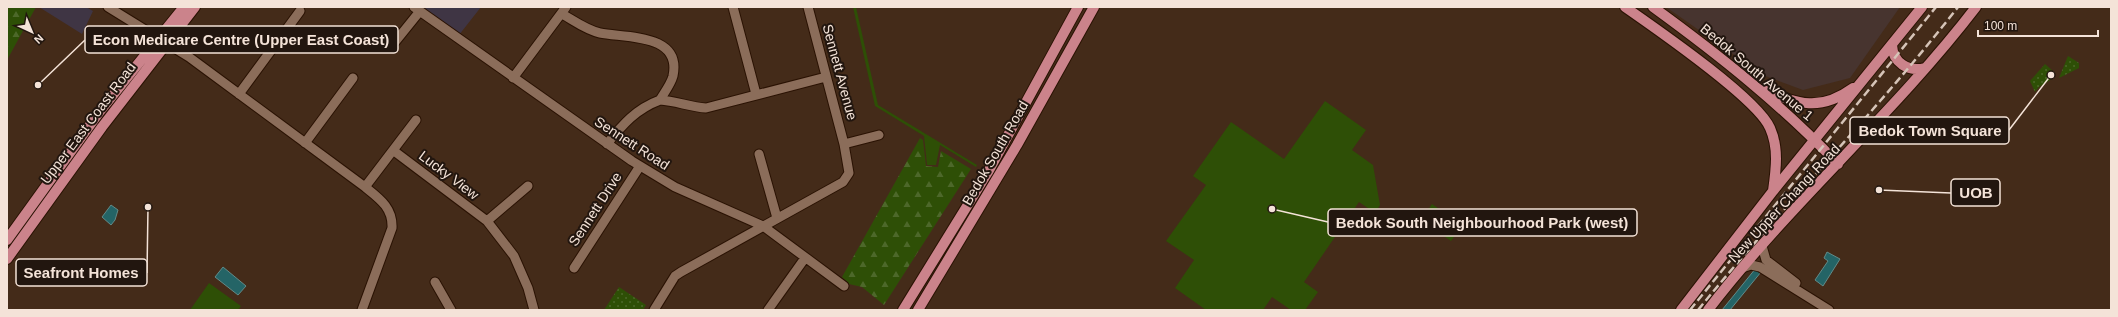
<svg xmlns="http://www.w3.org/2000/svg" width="2118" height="317" viewBox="0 0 2118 317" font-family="Helvetica,sans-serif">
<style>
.industrial{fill:#47342f}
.education{fill:#3f3544}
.grass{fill:url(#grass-dots)}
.forest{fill:url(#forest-firs)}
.park{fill:#2e4f06}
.water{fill:#246466;stroke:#628a88}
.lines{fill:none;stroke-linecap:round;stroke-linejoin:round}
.minor-casing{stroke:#2a1203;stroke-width:11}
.major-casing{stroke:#2a1203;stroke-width:12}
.minor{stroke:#8b6d5a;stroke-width:9}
.major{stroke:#cb838b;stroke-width:10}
.rail{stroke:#d6c4b8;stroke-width:2.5;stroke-dasharray:8 4;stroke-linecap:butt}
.labels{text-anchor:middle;stroke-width:4;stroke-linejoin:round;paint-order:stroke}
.street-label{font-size:14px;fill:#f4e3d8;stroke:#22160f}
.leader{fill:none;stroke:#f4e3d8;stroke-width:1.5}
.callout-dot{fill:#f4e3d8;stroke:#22160f;stroke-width:1.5}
.callout{fill:#22160f;stroke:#f4e3d8;stroke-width:1.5}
.callout-label{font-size:15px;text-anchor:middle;font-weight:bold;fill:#f4e3d8}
</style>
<defs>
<pattern id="grass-dots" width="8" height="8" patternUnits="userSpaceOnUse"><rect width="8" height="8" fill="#2e4f06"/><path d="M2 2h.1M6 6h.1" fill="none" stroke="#4d682a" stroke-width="1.8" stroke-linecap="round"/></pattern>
<pattern id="forest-firs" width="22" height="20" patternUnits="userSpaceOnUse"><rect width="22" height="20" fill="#2e4f06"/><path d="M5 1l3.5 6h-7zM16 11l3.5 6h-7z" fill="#4d682a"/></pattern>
</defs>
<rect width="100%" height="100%" fill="#442b19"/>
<path class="industrial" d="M1666,7H1900L1850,78L1803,90L1763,75Z"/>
<path class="education" d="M39,7H86L93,11L82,34Z
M419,7H481L459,35Z"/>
<path class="grass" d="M2068,56L2079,63V68L2059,78Z
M2045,64L2054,72L2052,79L2039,87L2035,92L2030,81Z
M619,287L646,305L643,310H604Z"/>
<path class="forest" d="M7,7H36L7,60Z
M920,138L923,140L926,166L938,167L941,151L971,169L884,305L862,287L849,284L842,277Z"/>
<path class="park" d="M853,7H856L878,105L977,165L976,167L940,145L936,165H927L924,136L875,106Z
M1325,101L1366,130L1352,150L1373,165L1380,205L1375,213L1359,202L1304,282L1318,292L1305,310H1291L1272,297L1263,310H1206L1175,288L1194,260L1166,241L1206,185L1193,176L1231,122L1284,159Z
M1432,204L1462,225L1451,241L1421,220Z
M209,283L241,306L238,310H190Z"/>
<path class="water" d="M111,205L118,210L115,220L111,225L102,217Z
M1827,252L1840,259L1823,286L1815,280L1828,261L1824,258Z
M223,267L246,286L238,295L215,277Z
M1756,268L1761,272L1730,310H1722Z"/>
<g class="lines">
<defs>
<path id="minor" d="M108,7L189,57L365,187C380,199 393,208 392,228L362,310
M414,7L632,161L675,187L763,226L844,286
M733,7L756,94
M562,14C573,20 586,30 600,33C625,38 682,33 673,76C671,84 664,93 660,100C636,109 623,124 607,144
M395,42L420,11
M513,78L566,7
M239,94L300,11
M660,100C676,101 690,107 706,108L826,77
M305,143L353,78
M844,144L879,135
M394,151L487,221L514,256L528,288L534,310
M759,154L777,218
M365,187L416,120
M487,221L528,186
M1762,246L1766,260L1796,283
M574,268L640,166
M1742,268L1751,265L1760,267L1829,310
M435,282L451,310
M654,310L675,276L681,272L843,182L849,173L844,144L808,7
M768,310L805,258"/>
<path id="major" d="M1625,7C1655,28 1757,98 1770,128C1779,148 1776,169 1773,191
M1653,7C1719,55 1782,105 1838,164
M1892,45C1893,63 1908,72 1925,68
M1763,90C1799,104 1820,112 1853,88
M7,240L100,111L184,7
M7,259L102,127L195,7
M903,310L988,172L1078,7
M918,310L1017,145L1094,7
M1681,310L1773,191L1922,7
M1708,310C1790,203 1894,114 1976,7"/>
</defs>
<use href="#minor" class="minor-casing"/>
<use href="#major" class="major-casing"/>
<use href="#minor" class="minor"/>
<use href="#major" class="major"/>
<path class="rail" d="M1690,310L1936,7
M1698,310C1782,207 1876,112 1958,7"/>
</g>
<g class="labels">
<g class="street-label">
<text transform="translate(840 72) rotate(75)" y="5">Sennett Avenue</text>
<text transform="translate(1757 72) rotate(40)" y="5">Bedok South Avenue 1</text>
<text transform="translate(88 123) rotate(-53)" y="5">Upper East Coast Road</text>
<text transform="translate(632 143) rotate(33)" y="5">Sennett Road</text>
<text transform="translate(995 153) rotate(-60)" y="5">Bedok South Road</text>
<text transform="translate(449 175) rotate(37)" y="5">Lucky View</text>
<text transform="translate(1784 203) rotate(-47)" y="5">New Upper Changi Road</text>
<text transform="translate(595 209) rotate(-57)" y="5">Sennett Drive</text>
</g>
</g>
<path class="leader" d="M38 85L85 40M2051 75L2009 130M1879 190L1951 193M1272 209L1328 222M148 207L147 273"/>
<g class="callout-dot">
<circle cx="38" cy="85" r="4"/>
<circle cx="2051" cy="75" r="4"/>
<circle cx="1879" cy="190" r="4"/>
<circle cx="1272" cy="209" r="4"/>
<circle cx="148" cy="207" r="4"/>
</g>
<g class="callout">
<rect x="85" y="26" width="313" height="27" rx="4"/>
<rect x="1850" y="117" width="159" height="27" rx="4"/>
<rect x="1951" y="179" width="49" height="27" rx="4"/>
<rect x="1328" y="209" width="309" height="27" rx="4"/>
<rect x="16" y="259" width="131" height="27" rx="4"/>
</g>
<g class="callout-label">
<text x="241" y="45">Econ Medicare Centre (Upper East Coast)</text>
<text x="1930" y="136">Bedok Town Square</text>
<text x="1976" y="198">UOB</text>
<text x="1482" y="228">Bedok South Neighbourhood Park (west)</text>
<text x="81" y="278">Seafront Homes</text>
</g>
<rect width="2118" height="317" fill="none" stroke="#f4e3d8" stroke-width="16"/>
<g transform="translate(32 32) rotate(136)" stroke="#22160f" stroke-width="3" paint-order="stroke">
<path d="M0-3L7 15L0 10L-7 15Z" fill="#f4e3d8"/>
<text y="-6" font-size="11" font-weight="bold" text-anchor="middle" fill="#f4e3d8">N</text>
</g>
<path d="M1978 30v6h120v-6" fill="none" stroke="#f4e3d8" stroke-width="2"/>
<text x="1984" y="30" font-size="12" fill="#f4e3d8" stroke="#22160f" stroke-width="3" paint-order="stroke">100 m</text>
</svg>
